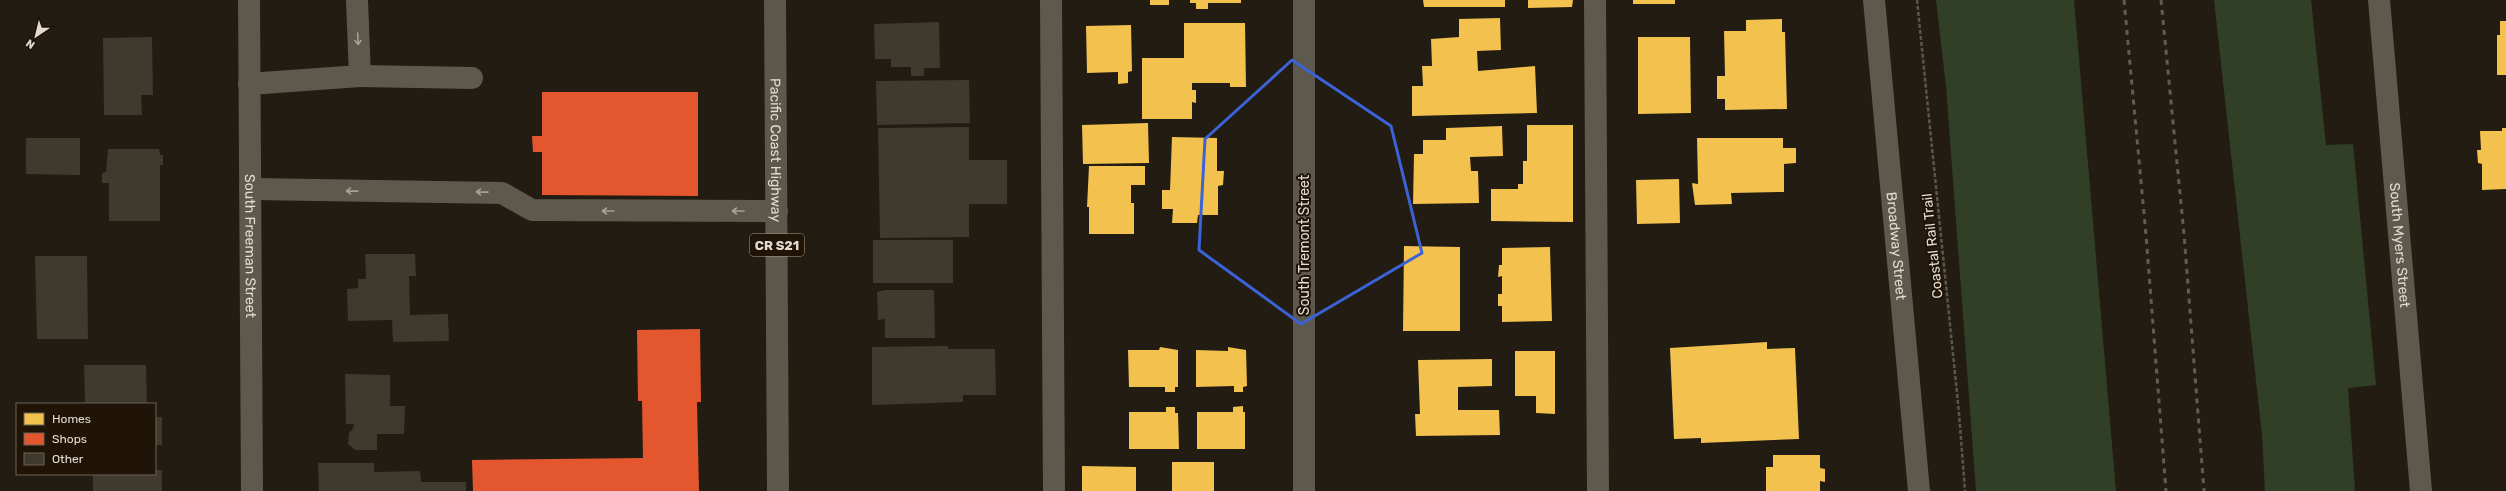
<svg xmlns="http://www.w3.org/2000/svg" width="2506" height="491" viewBox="0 0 2506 491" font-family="Rubik,sans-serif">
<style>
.green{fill:#323f27}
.homes{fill:#f2c14e}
.shops{fill:#e4572e}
.building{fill:#3f392e}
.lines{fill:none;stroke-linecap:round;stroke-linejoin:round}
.path{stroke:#5b574e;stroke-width:2.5;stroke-dasharray:4 2;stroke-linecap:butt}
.minor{stroke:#5d594d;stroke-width:22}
.major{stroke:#5e584a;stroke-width:22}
.rail{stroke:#605d54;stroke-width:3;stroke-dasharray:5 5;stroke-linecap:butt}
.oneway{stroke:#a7a196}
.marked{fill:none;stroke:#3b63d7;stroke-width:3;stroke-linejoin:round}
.labels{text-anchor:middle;stroke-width:4;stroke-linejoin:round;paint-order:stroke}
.shield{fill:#1f1405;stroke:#a9a094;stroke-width:1}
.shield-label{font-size:13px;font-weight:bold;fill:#e4dcd2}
.street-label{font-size:14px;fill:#e4dcd2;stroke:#1f1405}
</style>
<rect width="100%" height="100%" fill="#221c13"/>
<path class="green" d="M1936,0H2074L2116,491H1976L1946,86Z
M2214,0H2311L2326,145L2353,144L2376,385L2348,388L2355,491H2265L2262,435Z"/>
<path class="homes" d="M1150,0H1169V5H1150Z
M1190,0H1241V3H1208V9H1196V3H1190Z
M1423,0H1505V7H1424Z
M1528,0H1573L1572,7L1528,8Z
M1633,0H1675V4H1633Z
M1500,18L1501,50L1477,51L1478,71L1535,66L1537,113L1412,116V86H1423L1422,66H1432L1431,39L1459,37V19Z
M1782,19V32H1785L1787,109L1725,110V99H1717V76H1725L1724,31H1746V20Z
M2500,21H2506V75H2497V35H2500Z
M1184,23H1245L1246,87H1230V83H1192V90H1196V103L1192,102V119H1142V58H1184Z
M1131,25L1132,71L1128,72V83L1118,84V72L1087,73L1086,26Z
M1638,37H1690L1691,113L1638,114Z
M1148,123L1149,163L1083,164L1082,125Z
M1527,125H1573V222L1491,221V189H1518V184H1523V161H1527Z
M1502,126L1503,156L1470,157L1471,171H1478L1479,203L1413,204L1414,154H1423V140H1446V128Z
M2502,128H2506V189L2482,190V164L2478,163L2477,150H2481L2480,131H2502Z
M1172,137L1217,138V171H1224L1223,185L1218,186V215H1198L1197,223H1172L1173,209H1162V190H1170Z
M1697,138H1783V148H1796V163L1784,164V192L1731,193L1732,204L1695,205L1692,183L1698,184Z
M1089,166H1145V185H1131V203H1134V234H1089V207H1087Z
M1679,179L1680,223L1637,224L1636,180Z
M1404,246L1460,247V331H1403Z
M1550,247L1552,321L1502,322V306H1498V294H1502V276L1498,277L1499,265H1502V248Z
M1767,342V349L1795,348L1799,439L1701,443V438L1674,439L1670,348Z
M1160,347L1178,350V387H1175V392H1165V387H1129L1128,350H1159Z
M1228,347L1246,350L1247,386L1243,387V392H1234V386L1196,387V350L1228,351Z
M1515,351H1555V414L1536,413V396H1515Z
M1492,359V386L1458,387V410H1499L1500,435L1416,436L1415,414H1420L1418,360Z
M1243,406V412H1245V449H1197V412H1233V407Z
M1166,407H1175V413H1178L1179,449H1129V412H1166Z
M1773,455H1820V468L1825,469V482L1820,481V491H1766V467H1773Z
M1172,462H1214V491H1172Z
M1082,466L1136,467V491H1082Z"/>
<path class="shops" d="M542,92H698V196L542,195V152H533L532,136H542Z
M700,329L701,402H697L699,491H473L472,460L643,458L642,401H638L637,330Z"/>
<path class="building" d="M939,22L940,68H924V76H911V67H891V59H875L874,24Z
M152,37L153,95H141L142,115H104L103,38Z
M969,80L970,123L877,125L876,81Z
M969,127V160H1007V204H969V237L880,238L878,128Z
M26,138H80V175L26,174Z
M108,149H159L160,155H163V165H160V221H109V183H102V173L106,172Z
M873,240H953V283H873Z
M365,254H415L416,276H409L410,315L448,314L449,341L393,342L392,320L348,321L347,289L358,288V279H366Z
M35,256H87L88,339H37Z
M885,290H934L935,338H885V319L878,320L877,292Z
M948,346V349H995L996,395H963V402L872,405V347Z
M84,365H146L147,404H85Z
M345,374L390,375V406H405L404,434H377V450H355L348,444L349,433L353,429L354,424H346Z
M155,417H162V445H155Z
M318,463H374V472L420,471L421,482H466V491H319Z
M155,470H162V491H93V474H155Z"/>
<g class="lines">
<path class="path" d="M1917,0L1959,413L1965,491"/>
<g class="minor">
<path id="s1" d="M249,0L252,491"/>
<path d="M1051,0L1054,491"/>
<path d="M1304,0V491"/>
<path d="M1595,0L1598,491"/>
<path id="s2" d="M1874,0L1919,491"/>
<path id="s3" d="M2379,0L2421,491"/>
<path d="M360,76L472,78"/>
<path d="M249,84L360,76L357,0"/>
<path d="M250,189L502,193L532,210L777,211"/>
</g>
<path class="major" id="s4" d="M775,0L778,491"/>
<path class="rail" d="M2124,0L2146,235L2166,491
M2161,0L2184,234L2204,491"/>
</g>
<defs><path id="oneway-shaft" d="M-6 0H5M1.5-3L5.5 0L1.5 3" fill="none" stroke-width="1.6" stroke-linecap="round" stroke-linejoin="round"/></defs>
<g class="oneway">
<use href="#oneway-shaft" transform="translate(358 39) rotate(87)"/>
<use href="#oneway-shaft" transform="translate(352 191) rotate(-179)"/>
<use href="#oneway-shaft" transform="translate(482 192) rotate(-179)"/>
<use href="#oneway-shaft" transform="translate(608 211) rotate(-180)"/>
<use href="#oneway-shaft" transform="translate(738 211) rotate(-180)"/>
</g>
<path class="marked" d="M1292,60L1391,126L1422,253L1301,324L1199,250L1205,139Z"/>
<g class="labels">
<rect class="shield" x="750" y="234" width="54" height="22" rx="3"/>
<g class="shield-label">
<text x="777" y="250">CR S21</text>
</g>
<g class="street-label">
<text dy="5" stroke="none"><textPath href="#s4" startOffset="150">Pacific Coast Highway</textPath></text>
<text transform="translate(1304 245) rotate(-90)" y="5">South Tremont Street</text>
<text dy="5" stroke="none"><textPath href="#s3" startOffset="246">South Myers Street</textPath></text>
<text dy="5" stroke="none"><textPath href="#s1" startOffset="246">South Freeman Street</textPath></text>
<text dy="5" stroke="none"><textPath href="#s2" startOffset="247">Broadway Street</textPath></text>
<text transform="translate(1932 246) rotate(-96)" y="5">Coastal Rail Trail</text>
</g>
</g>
<rect x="16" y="403" width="140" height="72" fill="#1f1405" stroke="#6e6457"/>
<rect x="24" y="413" width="20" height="12" fill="#f2c14e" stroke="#6e6457"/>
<text x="52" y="423" font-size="12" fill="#e4dcd2">Homes</text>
<rect x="24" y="433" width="20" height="12" fill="#e4572e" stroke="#6e6457"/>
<text x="52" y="443" font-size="12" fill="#e4dcd2">Shops</text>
<rect x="24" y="453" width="20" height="12" fill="#3f392e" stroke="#6e6457"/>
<text x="52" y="463" font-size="12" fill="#e4dcd2">Other</text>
<g transform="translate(36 36) rotate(215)" stroke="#1f1405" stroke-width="3" paint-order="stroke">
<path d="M0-3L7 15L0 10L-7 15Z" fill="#e4dcd2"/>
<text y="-6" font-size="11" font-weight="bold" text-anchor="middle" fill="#e4dcd2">N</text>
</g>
</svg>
